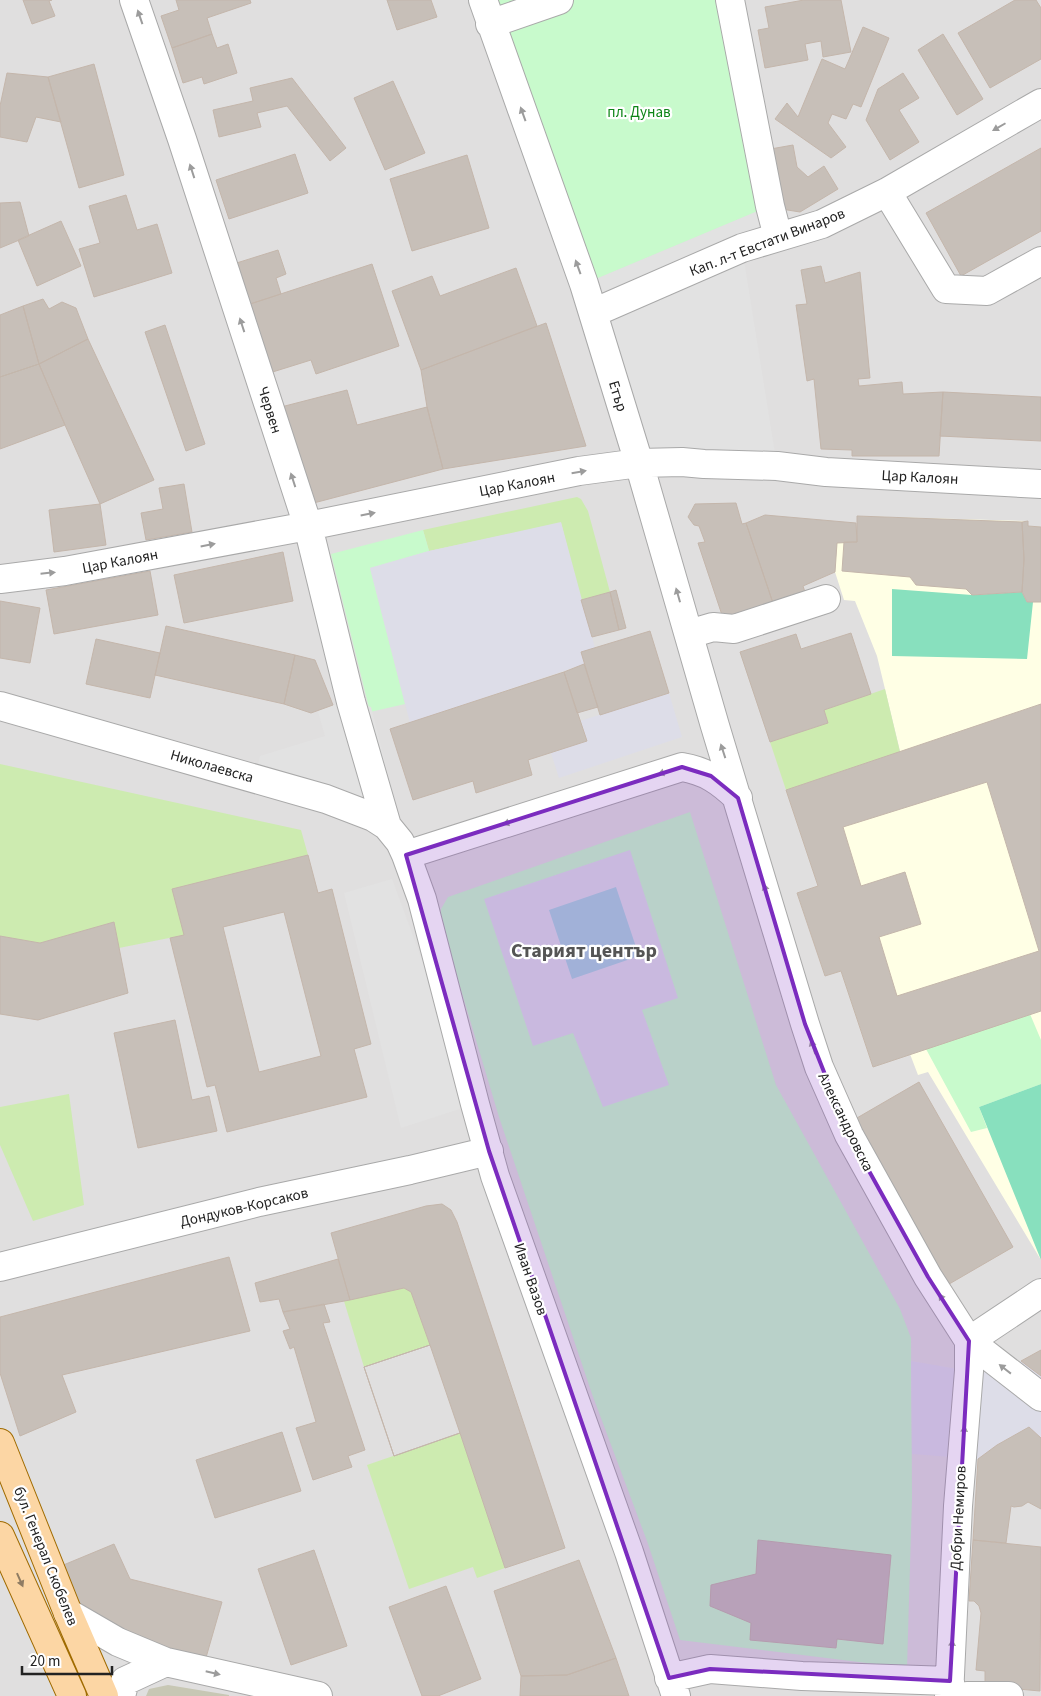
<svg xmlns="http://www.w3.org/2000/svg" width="1041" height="1696" viewBox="0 0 1041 1696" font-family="'Source Sans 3',sans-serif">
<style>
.residential{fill:#e0dfdf}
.education{fill:#ffffe5}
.construction{fill:#c7c7b4}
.grass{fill:#cdebb0}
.park{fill:#c8facc}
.pitch{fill:#88e0be}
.parking{fill:#e2e2e2}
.plaza{fill:#dddde8}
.water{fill:#aad3df}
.building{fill:#c7bfb8;stroke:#c4b6ab;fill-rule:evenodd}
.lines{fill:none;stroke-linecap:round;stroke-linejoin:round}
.minor-casing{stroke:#a9a9a9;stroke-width:30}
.major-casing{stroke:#a06b00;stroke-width:30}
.minor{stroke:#fff;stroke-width:28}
.major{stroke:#fcd6a4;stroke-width:28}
.oneway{fill:#9c9c9c}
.oneway2{fill:#8f7c63}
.marked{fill:#7b2cbf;fill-opacity:0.2;stroke:#7b2cbf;stroke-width:4;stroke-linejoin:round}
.labels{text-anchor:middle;stroke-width:4.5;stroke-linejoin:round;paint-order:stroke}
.park-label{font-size:15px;fill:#0c8416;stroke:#fff}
.street-label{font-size:15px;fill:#222;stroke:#fff}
.district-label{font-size:20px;font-weight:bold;fill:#555;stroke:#fff}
</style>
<rect width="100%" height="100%" fill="#f2efe9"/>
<path class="residential" d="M0,0H1041V1696H0Z"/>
<path class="education" d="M857,516L1028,521V526L1041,527V1260L928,1072L918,1075L910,1054L873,1067L841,971L825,976L797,893L818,886L786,790L900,751L877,656L855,601L844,600L835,572L837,543L857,542Z"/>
<path class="construction" d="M168,1685L229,1695V1696H146L149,1689Z"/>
<path class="grass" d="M577,497L581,499L588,511L610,592L581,600L561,523L429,551L423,530Z
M885,689L900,752L786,790L770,742L828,723L824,710Z
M0,764L301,830L308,855L173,889L184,935L119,948L114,922L40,943L0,936Z
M69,1094L84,1205L33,1221L0,1145V1107Z
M404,1288L411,1292L430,1345L364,1367L344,1301Z
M460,1433L505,1568L477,1578L473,1567L409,1589L367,1465Z"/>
<path class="park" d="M483,0H730L770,206L584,284Z
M423,530L429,551L370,568L405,704L370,712L331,554Z
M690,812L776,1085L900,1309L911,1338L912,1498L907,1668L680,1640L647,1541L592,1394L499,1117L441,923V909L448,897Z
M1030,1014L1041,1040V1084L979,1107L987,1128L971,1132L926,1049Z"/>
<path class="pitch" d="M892,589L972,595L1022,592L1027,602H1033L1027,659L892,656Z
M1041,1084V1260L979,1107Z"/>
<path class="parking" d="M770,206L778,237L742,248L777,466L639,463L584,284Z
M351,702L371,707L399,819L371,799L257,769L260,756L325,736L317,708Z
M392,879L475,1104L401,1128L344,893Z"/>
<path class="plaza" d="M561,522L595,648L581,653L584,664L410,723L370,568L429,551Z
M669,693L682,737L559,778L551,753L586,741L580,721Z
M630,850L678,998L642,1010L669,1085L603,1107L573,1033L533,1046L484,899Z
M911,1361L969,1371L1003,1374L1021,1361L1041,1376V1438L1028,1428L978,1459L912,1454Z"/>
<path class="water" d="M616,887L639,956L572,979L549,910Z"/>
<path class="building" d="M23,0H52L49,1L55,16L32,24Z
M176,0H250L251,3L207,18L212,34L172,48L161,16L179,10Z
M387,0H431L437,17L397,30Z
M804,0H841L851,52L823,57L821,41L805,44L808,60L765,68L758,30L769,28L765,7Z
M1015,0H1036L1041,8V59L990,88L958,33Z
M863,27L889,38L861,107L853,104L846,119L832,114L828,123L846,147L831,158L775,119L787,103L798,117L822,59L845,69Z
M212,34L217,48L228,44L237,73L204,84L202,77L183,83L172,48Z
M943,34L983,99L957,115L918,50Z
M94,64L124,175L79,188L48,77Z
M7,73L48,77L61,122L36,117L27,142L0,137V106Z
M903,73L919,98L899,110L919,142L890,160L866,120L878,89Z
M292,78L346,148L330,161L287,106L257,113L261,127L219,137L213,110L253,101L250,88Z
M393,81L425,153L385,170L354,98Z
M793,145L797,167L808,177L824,166L838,189L800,212L775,208L765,150Z
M1041,148V231L961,276L926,213Z
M295,154L308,193L229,219L216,180Z
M467,155L489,228L412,251L390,179Z
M126,195L137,230L157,224L172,273L94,297L79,249L100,243L89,206Z
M20,202L29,236L0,248V203Z
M61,221L81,266L37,286L18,240Z
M278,250L286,274L276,278L281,294L241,307L227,266Z
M372,264L399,346L316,374L311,360L263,375L241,307Z
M821,266L825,283L860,272L870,378L858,379L859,386L902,382L903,394L943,392L939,456H852V450L821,449L814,379L807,381L796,305L807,304L801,270Z
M516,268L537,326L421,370L392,291L432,276L440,296Z
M43,299L49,309L62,302L76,308L88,339L39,364L23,306Z
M23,306L39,364L0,377V315Z
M546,323L586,446L443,469L427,407L421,370Z
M165,325L205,444L186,451L145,332Z
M88,339L154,480L100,504L65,425L39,364Z
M39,364L65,425L0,449V377Z
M347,390L357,425L427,407L443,469L306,505L281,407Z
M943,392L1041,397V441L940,436Z
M184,484L192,532L146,540L141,513L163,509L159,488Z
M736,503L742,524L746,523L774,606L724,621L698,543L705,542L699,526L694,525L688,517L695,504Z
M100,504L106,545L54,552L49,510Z
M765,515L856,523L857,542L837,543L835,572L803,586L806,595L774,606L746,523Z
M857,516L1022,522L1024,559L1022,592L972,595L966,589L916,585L910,577L842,571L844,542H857Z
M1028,521V526L1041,527V602H1027L1022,592L1024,559L1022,522Z
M283,552L293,601L184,623L174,575Z
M150,571L158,615L54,634L46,590Z
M616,590L626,628L619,630L610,592Z
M610,592L619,630L592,637L581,600Z
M0,601L40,608L30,663L0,658Z
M166,626L295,655L284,704L155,675Z
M650,631L669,693L600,715L581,652Z
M851,633L871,694L824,710L828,723L770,742L740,652L796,634L801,649Z
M96,639L160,653L150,698L86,684Z
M295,655L315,660L333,705L311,713L284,704Z
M584,664L598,707L577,713L564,672Z
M564,672L587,741L528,760L532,775L476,793L473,781L413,800L390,729Z
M1041,704V1011L873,1067L841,971L825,976L797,893L818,886L786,790ZM987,782L1039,951L897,996L879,937L921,924L905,872L861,886L843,827Z
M308,855L318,893L332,889L371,1044L354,1049L367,1097L227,1132L215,1085L207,1087L170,938L184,935L172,889ZM284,912L321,1056L259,1072L223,927Z
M114,922L128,993L38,1020L0,1014V936L40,943Z
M175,1020L192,1100L209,1096L217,1131L138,1148L114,1033Z
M919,1082L1013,1247L944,1287L850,1122Z
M442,1204L451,1210L457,1222L565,1548L505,1568L460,1433L394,1456L364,1367L430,1345L411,1292L404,1288L350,1300L331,1233L426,1206Z
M229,1257L250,1331L62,1375L76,1412L20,1436L0,1373V1317Z
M338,1259L350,1300L283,1312L279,1299L260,1302L255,1283Z
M324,1304L330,1322L323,1323L365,1450L348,1456L352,1467L313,1480L296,1428L316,1422L294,1347L290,1349L283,1331L290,1329L283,1312Z
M430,1345L460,1433L394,1456L364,1367Z
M1041,1350V1376L1021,1361Z
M1029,1427L1041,1438V1509L1028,1502L1022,1506L1014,1507L1011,1506L1006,1543L973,1540L978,1459L997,1445Z
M282,1432L301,1491L215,1518L196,1460Z
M758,1540L891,1555L883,1644L837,1639L836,1648L750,1640L751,1623L710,1606L711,1585L756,1574Z
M973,1540L1041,1547L1040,1691L985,1686V1671L976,1670L981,1613L979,1606L974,1601H969Z
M114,1544L130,1579L222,1602L205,1661L125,1633L81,1609L61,1566Z
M314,1550L347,1646L291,1665L258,1569Z
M579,1560L616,1658L567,1675L521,1676L494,1591Z
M446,1586L481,1679L438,1696H422L389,1607Z
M616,1658L629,1696H520L521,1676L567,1675Z"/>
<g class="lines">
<defs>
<path id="minor" d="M134,0L182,139L308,526L351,702L387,826
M483,0L584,284L639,463L715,726L805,1024L819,1067L849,1135L928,1277L969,1341L1041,1397
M730,0L770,206L778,237
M490,24L559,0
M887,192L946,289L987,291L1041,261
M593,313L742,248L822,224L887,192L1041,103
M0,579L65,571L308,526L579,471L639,463L682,462L704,464L777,466L826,472L1041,484
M689,634L713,627L734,629L826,599
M0,706L326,799L373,817L387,826L400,842L406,855L422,899L475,1104L495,1176L629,1552L676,1696
M406,855L682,767C706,771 720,781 738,798
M0,1267L259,1202L410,1170L489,1151
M969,1341L1041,1293
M68,1613L118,1642L166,1662L318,1696
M669,1678L710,1669L802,1676L950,1681
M121,1696L125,1681L166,1662
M949,1696L958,1506L969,1371V1341
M967,1696H1009"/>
<path id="major" d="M0,1443L68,1613L104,1696
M0,1536L72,1696"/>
</defs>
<use href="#minor" class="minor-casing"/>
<use href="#major" class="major-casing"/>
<use href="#minor" class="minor"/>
<use href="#major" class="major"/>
</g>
<defs><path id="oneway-solid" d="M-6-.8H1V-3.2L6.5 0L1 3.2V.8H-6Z" transform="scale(1.25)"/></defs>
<g class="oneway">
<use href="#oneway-solid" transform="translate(140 17) rotate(-109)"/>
<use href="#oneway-solid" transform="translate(523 114) rotate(-110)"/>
<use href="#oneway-solid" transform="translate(999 127) rotate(150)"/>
<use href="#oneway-solid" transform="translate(192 171) rotate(-108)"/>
<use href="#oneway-solid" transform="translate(578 267) rotate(-110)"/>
<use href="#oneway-solid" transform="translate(242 325) rotate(-108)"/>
<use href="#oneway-solid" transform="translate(579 472) rotate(-10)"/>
<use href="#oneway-solid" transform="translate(293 480) rotate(-108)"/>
<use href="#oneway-solid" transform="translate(368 514) rotate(-11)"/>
<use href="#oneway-solid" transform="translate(208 545) rotate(-11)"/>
<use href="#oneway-solid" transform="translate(48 573) rotate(-6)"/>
<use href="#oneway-solid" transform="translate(678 595) rotate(-106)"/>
<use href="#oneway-solid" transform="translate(723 751) rotate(-108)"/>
<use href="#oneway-solid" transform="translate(665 772) rotate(162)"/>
<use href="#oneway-solid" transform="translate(510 822) rotate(162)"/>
<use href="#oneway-solid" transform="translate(766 891) rotate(-106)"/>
<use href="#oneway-solid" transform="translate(813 1047) rotate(-108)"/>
<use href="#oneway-solid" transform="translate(943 1300) rotate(-123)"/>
<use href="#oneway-solid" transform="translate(1005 1369) rotate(-142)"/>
<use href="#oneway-solid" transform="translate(964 1433) rotate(-85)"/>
<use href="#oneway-solid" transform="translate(952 1647) rotate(-88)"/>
<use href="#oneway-solid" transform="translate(213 1673) rotate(13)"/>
</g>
<use class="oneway2" href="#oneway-solid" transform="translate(20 1580) rotate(66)"/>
<path class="marked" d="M682,767L711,776L738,798L805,1024L849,1135L928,1277L969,1341L950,1681L710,1669L669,1678L489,1151L406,855Z"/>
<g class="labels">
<g class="park-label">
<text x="639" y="117">пл. Дунав</text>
</g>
<g class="street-label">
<text transform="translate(767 242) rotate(-21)" y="5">Кап. л-т Евстати Винаров</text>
<text transform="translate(618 396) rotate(73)" y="5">Етър</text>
<text transform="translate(270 410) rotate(72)" y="5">Червен</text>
<text transform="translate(920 477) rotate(3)" y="5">Цар Калоян</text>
<text transform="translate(517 484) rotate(-11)" y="5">Цар Калоян</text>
<text transform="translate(120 561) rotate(-11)" y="5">Цар Калоян</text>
<text transform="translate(212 766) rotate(16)" y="5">Николаевска</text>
<text transform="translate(846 1122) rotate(64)" y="5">Александровска</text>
<text transform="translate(244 1207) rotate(-13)" y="5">Дондуков-Корсаков</text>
<text transform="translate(531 1279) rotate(71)" y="5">Иван Вазов</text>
<text transform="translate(958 1518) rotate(-87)" y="5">Добри Немиров</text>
<text transform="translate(46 1556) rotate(68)" y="5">бул. Генерал Скобелев</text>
</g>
<g class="district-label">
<text x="584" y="957">Старият център</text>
</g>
</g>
<path d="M22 1666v8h90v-8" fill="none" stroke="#222222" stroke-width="2.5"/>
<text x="30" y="1666" font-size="15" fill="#222222" stroke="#ffffff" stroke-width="4" paint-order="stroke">20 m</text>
</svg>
